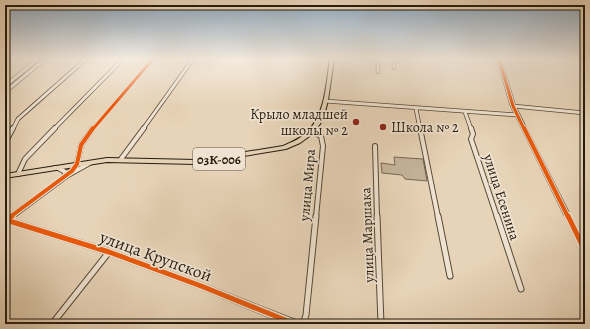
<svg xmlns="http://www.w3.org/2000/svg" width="590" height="329" viewBox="0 0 590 329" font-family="Alegreya,serif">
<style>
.green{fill:#c6b49a;stroke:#766854}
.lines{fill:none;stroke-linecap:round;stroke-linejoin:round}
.stream{stroke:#726451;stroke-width:1}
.minor-far2-casing{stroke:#564938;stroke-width:4.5}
.minor-far1-casing{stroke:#564938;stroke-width:6}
.minor-casing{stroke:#564938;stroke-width:7}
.tertiary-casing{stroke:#564938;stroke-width:2}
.primary-casing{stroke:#251b0e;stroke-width:2}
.minor-far2{stroke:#efe2d0;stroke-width:3}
.minor-far1{stroke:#efe2d0;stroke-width:4}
.minor{stroke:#efe2d0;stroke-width:5}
.tertiary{fill:#efe2d0;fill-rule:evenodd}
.primary{fill:#e7d3b7;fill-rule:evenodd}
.cycleway-far2-casing{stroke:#efe2d0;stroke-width:5}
.cycleway-far1-casing{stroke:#efe2d0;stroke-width:6}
.cycleway-casing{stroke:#efe2d0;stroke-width:8}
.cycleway-far2{stroke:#e8590c;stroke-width:3}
.cycleway-far1{stroke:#e8590c;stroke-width:4}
.cycleway{stroke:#e8590c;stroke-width:5}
.poi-dot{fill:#8f2418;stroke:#efe2d0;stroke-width:1.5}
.labels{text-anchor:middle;stroke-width:3.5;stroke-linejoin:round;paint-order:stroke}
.shield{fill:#efe2d0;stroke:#625748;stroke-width:1}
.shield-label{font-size:13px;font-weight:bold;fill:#251b0e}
.poi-label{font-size:14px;fill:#251b0e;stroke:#efe2d0;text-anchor:end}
.street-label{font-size:14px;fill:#251b0e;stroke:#efe2d0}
.near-street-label{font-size:17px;fill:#251b0e;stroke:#efe2d0}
</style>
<rect width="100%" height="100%" fill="#e7d3b7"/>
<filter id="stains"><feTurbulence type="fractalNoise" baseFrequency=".005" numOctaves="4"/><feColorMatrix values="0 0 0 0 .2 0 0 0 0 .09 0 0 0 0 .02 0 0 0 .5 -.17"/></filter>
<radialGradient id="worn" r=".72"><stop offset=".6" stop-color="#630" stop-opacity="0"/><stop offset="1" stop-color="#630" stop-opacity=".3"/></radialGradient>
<path class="green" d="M394,157L423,159L427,181L405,179L402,175L382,173L381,163L395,165Z"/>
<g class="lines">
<path class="stream" d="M5,89L37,62"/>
<defs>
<path id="minor-far2" d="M378,59V72
M394,59V68
M5,86L38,59
M5,92L45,59
M325,101L518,115
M513,106L585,113
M416,109L420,129
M465,112L471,129
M13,129L18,119L86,59
M54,129L123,59
M93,129L153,59
M143,129L193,59"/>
<path id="minor-far1" d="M420,128L438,217
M471,128L473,134L471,139L497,217
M311,131L321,136L323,146L316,217
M5,143L13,128
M375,146L377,217
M121,159L144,128
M77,164L81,145L93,128
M18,174L25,159L55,128"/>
<path id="minor" d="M377,216L381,324
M438,216L450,276
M497,216L521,289
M52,324L109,252
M303,324L306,315L316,216"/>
<path id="tertiary" d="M497,59H501L515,106L585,245V254L583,253L511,106Z
M90,161L92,162V164L67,178L12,219L109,249L201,283L298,321L299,324H286L201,289L109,255L7,223H5V218L63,176V173L54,168L53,167L54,166H58L68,171L75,163L77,162L79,164L77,168Z"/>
<path id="primary" d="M330,59H334L328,100L325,112L320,124L311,135L300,143L286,149L196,164L107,162L5,178V174L107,158L196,160L283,146C292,142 300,139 307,132C326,114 326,83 330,59Z"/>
</defs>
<use href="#minor-far2" class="minor-far2-casing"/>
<use href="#minor-far1" class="minor-far1-casing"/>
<use href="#minor" class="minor-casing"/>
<use href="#tertiary" class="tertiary-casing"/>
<use href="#primary" class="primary-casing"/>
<use href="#minor-far2" class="minor-far2"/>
<use href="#minor-far1" class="minor-far1"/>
<use href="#minor" class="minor"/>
<use href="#tertiary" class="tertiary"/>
<use href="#primary" class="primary"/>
<defs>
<path id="cycleway-far2" d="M499,59L513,106L524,129
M93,129L153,59"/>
<path id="cycleway-far1" d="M524,128L568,217
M10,217L72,171L77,164L81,145L93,128"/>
<path id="cycleway" d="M568,216L585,251
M6,220L109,252L201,286L295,324
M5,221L12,216"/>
</defs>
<use href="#cycleway-far2" class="cycleway-far2-casing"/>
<use href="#cycleway-far1" class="cycleway-far1-casing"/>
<use href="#cycleway" class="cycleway-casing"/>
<use href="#cycleway-far2" class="cycleway-far2"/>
<use href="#cycleway-far1" class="cycleway-far1"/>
<use href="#cycleway" class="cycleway"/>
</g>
<linearGradient id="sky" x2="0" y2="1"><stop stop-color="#8da7be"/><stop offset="0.56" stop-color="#f4ebdf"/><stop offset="1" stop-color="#f4ebdf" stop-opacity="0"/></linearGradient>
<rect width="590" height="105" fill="url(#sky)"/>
<g class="poi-dot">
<circle cx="356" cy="122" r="4"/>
<circle cx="383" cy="127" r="4"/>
</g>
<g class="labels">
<rect class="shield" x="193" y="148" width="52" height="22" rx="3"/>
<g class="shield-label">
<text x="219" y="164">03К-006</text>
</g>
<g class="poi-label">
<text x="348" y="119">Крыло младшей<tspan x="348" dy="16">школы № 2</tspan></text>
<text x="391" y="132" text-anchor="start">Школа № 2</text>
</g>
<g class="street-label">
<text transform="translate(307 185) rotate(-85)" y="5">улица Мира</text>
<text transform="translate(502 197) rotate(72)" y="5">улица Есенина</text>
<text transform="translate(367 235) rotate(-92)" y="5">улица Маршака</text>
</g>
<g class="near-street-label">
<text transform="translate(156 256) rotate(20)" y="6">улица Крупской</text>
</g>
</g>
<rect width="590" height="329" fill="none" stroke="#e7d3b7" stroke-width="20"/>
<rect x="6" y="6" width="578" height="317" fill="none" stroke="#251b0e" stroke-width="2"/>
<rect x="10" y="10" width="570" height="309" fill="none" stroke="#251b0e"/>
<rect width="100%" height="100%" filter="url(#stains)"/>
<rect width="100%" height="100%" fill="url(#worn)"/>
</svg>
